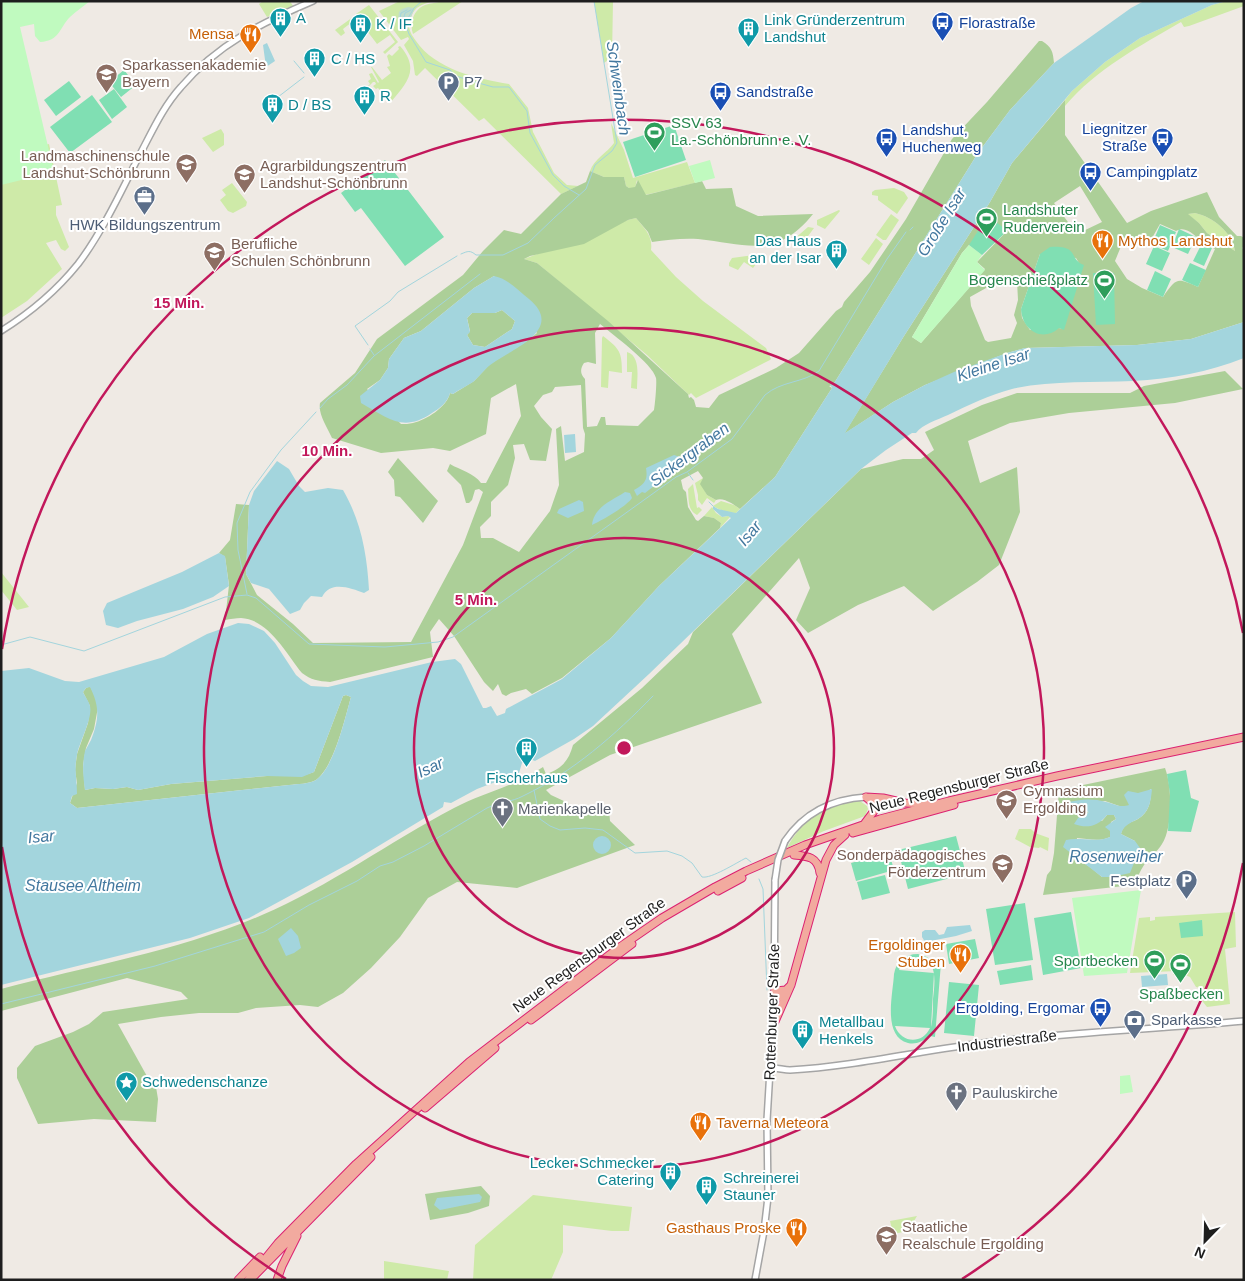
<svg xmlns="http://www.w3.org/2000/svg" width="1245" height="1281" viewBox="0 0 1245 1281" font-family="Arial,sans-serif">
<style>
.grass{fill:#ceeaa8}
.forest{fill:#accf98;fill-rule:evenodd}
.wetland{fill:#c0ddcd}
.park{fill:#c0fabf}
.pitch{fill:#80dfb3;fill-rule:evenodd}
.water{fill:#a3d5dd;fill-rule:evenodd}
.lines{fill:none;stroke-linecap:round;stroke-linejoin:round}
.stream{stroke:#a3d5dd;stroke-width:1}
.tertiary-casing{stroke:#a5a5a5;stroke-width:8}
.trunk-casing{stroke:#dc2171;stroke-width:9}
.tertiary{stroke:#fff;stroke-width:5}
.trunk{stroke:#f2aa9f;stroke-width:7}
.tertiary-bridge-casing{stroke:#a5a5a5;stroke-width:8;stroke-linecap:butt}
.tertiary-bridge{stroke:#fff;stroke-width:5}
.ring{fill:none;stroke:#c2185b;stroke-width:2.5}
.labels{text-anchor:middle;stroke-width:4;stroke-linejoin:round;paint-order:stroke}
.culture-label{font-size:15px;fill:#0d838f;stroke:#fff;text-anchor:start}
.transit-label{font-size:15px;fill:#164399;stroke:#fff;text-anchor:start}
.food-label{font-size:15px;fill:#c56008;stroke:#fff;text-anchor:end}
.education-label{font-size:15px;fill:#785e54;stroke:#fff;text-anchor:start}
.service-label{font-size:15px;fill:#4e5e75;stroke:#fff;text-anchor:start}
.leisure-label{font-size:15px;fill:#27864d;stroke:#fff;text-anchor:start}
.street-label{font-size:15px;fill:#1e1e1e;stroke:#fff}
.worship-label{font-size:15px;fill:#5b616d;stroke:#fff;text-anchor:start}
.water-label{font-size:16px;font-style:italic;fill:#43789f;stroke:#fff}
.centre{fill:#c2185b;stroke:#fff;stroke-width:2.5}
.ring-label{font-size:15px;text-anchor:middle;font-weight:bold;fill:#c2185b;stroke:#fff;stroke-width:4;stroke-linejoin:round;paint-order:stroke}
</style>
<rect width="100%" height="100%" fill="#efeae4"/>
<path class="grass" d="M263,1H290L293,6L267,17L259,4Z
M400,1H437C424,3 414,6 410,19C407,28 411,34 416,41C435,69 477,79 509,84L528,108L533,132L554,173L567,185L578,186L561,194L484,118L479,121L425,68L417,76L415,75L413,61L404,45L409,39L408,37L401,40L379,11Z
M442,1H463L413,34C409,23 414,9 425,5C431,3 437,3 442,1Z
M594,1H613L612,57L604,63Z
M1227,1H1244V6L1189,26L1184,27L1181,22C1140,46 1096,69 1065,106V100L1072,91L1105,62L1140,38L1212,5Z
M369,5L398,42L385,54L383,52L395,42L390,35L377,44L358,19L359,22L355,25L352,22L343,29L345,33L341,36L335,30L353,17L356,18V14Z
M1,33L45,145L49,144L62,205L56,206V215L69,247L65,251L61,249L56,240L46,243L62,269L27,301L1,318Z
M400,46C421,70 406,84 390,103L378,88L376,89L373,86L376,84L375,82H373L368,87L369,89L366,88L370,84L368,81L371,79L369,74L372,73L378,83L379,82L371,67H372L382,80L391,73L387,67L390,66L387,56L389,54L392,56L399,49L398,47Z
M611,123L624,150L633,178L687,162L695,183L645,195L637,180L635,188H629L626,186L624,177H604L590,171C594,159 607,153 614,143Z
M221,129L224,134V145L213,152L202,138Z
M232,183L247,202L246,206L233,213L228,211L220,200L226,195L222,190Z
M894,188L904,192L908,198L897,214L878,200V196L872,195V192L875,190Z
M839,210L840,211L825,229L817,225V220Z
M1195,213C1213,217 1232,232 1235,251L1207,233L1199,223L1187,214Z
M891,214L899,220L886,240H883L876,235Z
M636,218C645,229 653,236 651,250L676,277L703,301L766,348L771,359L770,360L696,398L691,393L689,395L647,355L537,263L524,259L628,220Z
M808,227L814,228L800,247L795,244L793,240Z
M876,238L883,244L869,265L861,259Z
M754,255L760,259L753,268L744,262L738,270L729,266V263L732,258Z
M603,336C620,349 622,352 622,373L609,371L608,388L601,387L602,338Z
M627,352C641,356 637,377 637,389L631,388L632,372H627Z
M703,478L701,484L707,495L716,500L714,503L707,498L702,505L698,500V495L695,483Z
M693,484L697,508L699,507L702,510L697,515C687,510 689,499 688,489Z
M721,501L734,505L740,509L736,513C727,513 720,510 713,506Z
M712,507L716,513L722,517L728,516L730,517L720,528L721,523L714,518L704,516Z
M1,572L29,607L17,610L1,590Z
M860,801L867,806L868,809L865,816L824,831L787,848C802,819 828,803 860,801Z
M1019,829H1031L1035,833L1049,838L1048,851L1040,847L1039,848L1030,847L1015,839Z
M1235,912L1236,947L1225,949L1230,1004L1207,1007L1199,997H1204V989L1196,987L1190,977L1183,974L1182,976L1173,975V973L1177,972V971L1130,973L1139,918L1150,917V921L1155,920V917Z
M533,1195L632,1207L629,1231H612L563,1225V1252L551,1280H473L475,1245Z
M917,1216L908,1231L893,1234L890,1221Z
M384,1261L449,1271L447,1280H384Z"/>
<path class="forest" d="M1039,41H1042C1052,47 1053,52 1054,63L1010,110L978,153L833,385L829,386L832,388L775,477L740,509C734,505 724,497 716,500L707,495L700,484L703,478L698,471L681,480L683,489L686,492L688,507L696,520L698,521L704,516L714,518L721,523L720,528L659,586L611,638L562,678L532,694L526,689L511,693L506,696L502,694L498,684L493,691L484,682L454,636L439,619L430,632L433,657L330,682C318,681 311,680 302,673C286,653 268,619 241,618C236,618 230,619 225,620L229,585L225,557L219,553L230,540L236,504L249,505L246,574L257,595L293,624L313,643L411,642L463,545L483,492L479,489L475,490L472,500L469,503H466L461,485L447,471L450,464C460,470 474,473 481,483H486L521,416L516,384L491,398L486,434L450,451L433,448L381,453L332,438C327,427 318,414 320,403L355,373L377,339L463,275L483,251L504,230L521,234L561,194L586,182L590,171L604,177H624L626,186L629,188L635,187L638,180L646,195L702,181L706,189L732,188L736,206L758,216L813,214C776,260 747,244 698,239C682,238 667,240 652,242L648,232L636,218L628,220L584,244L530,256L524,259L537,263L608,321L688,394L689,398L691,397L694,400L696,407L709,408L719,395L776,368L799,353L836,311L842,307L844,302L870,272L906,219L952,139L987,102ZM494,276L537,333L527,341L490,364L474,381L453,394L450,393C447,407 426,420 413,423C409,424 405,424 401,424L367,389L380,380L388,368L389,359L404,338L421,331L474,288ZM600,324C612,334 653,364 656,378C657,383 655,404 654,410L638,426L606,425L605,417H601L597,426L587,427L585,379C580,374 580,369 584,363L588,362L596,364L595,333ZM581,385L583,428L585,434L584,452L565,461L561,426L556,429L559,485L550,511L519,552L493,538H481L480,527L491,516V502L508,485L515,458L513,445L524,444L530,460L546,461L552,429L541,417L534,406L543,395L552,392L555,387Z
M1065,100V135L1127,223L1151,211L1207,192L1219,217L1237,236H1241L1244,238V247L1242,248L1244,249V322L1191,339L1137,345L1025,348L1007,353L925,385L893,402L844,434L904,336L990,202L1012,163ZM1080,186L1102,222L1079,233H1076L1054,203ZM1195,213C1213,217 1232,232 1235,251L1207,233L1199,223L1188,214ZM1160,224L1176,231C1187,225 1195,237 1204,243C1207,245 1211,247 1215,249L1198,287C1177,278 1177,277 1163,297L1142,288L1127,279L1115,261L1124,239L1134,243L1138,239L1152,238ZM1007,231L977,262L985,269L921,343L912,337L962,253L969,245ZM1040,254L1076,258L1079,263L1063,329L1059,328L1030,330L1022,318L1021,309ZM1004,278H1011L1017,281L1018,300L1014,315L1017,323L1011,338L988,342L985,340L971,306L970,297Z
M502,310L515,321L512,329L485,347L473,345L467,335L470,331L467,318L472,313H495Z
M1225,371L1243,389L1175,403L1069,413L1010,423L968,441L980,483L1017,467L1020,512L999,565L977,582L933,611L904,586L858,605L808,633L796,620L810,588L799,558L732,634L762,703L610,755L546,790L551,795L566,802L584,815L609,809L610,821L635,845L517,888L457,882L428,898L400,937L371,968L343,993L318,1007L300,1005L256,1008L238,1013H199L161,1017L118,1024L148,1078L156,1087L158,1099L156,1122L94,1119L38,1124L17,1078V1068L35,1046L73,1032L89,1024L103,1012L188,999L181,992L127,978L1,1011V989C89,966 179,951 262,915C330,886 389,842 454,808C482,793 516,786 543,767L546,774C562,769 569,760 573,745L642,688L688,644L693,632L861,469L903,459H921L934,450L925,432L982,405L1017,393H1130L1144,386Z
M398,458L438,501L423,523L400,497L395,496L394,480L388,472Z
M90,686L97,699L98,707L94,729L86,748L83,765L85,790L95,788L113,789L127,787L138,790L171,784L267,776H302L314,772L343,696L346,695L351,697C345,718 334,767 316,780C310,784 297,784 289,785L77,808L70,803L77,783L75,770L77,754L88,723L90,706L83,692L86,688Z
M1165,768C1172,786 1173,827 1162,844C1157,852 1149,858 1144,865C1140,871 1137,879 1133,885L1043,895L1047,875L1051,870L1054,853L1059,790ZM1151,789C1151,799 1150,809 1142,816C1133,824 1125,820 1121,834L1135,841L1102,877L1090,867L1075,858L1077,838C1088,839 1100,842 1110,837L1111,822L1116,819L1114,815H1107L1102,821L1086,814L1089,812L1070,808L1105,801L1122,807L1129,806Z
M481,1186L490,1196L489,1206L468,1213L430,1220L425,1194Z"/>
<path class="wetland" d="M408,7L414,8V10L407,28L398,19L399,12L402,9Z"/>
<path class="park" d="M1,1H90C84,6 76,11 70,17C59,28 60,41 40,42L35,36L34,24L20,27L54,172L1,185Z
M710,160L715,178L695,183L689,166Z
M969,245L982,255L977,262L985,270L921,343L912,337L962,253Z
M1141,890L1127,973L1084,976L1072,898Z
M1130,1075L1133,1092L1120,1094V1076Z"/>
<path class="pitch" d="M124,70L136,85L121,97L109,82Z
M69,81L81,97L56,116L44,100Z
M114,89L127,107L112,119L99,100Z
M92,95L112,122L70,153L50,127Z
M674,125L686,160L635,177L623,142Z
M385,160L444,237L405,266L361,208L355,212L341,193Z
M988,215L1007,231L982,255L969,245Z
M1160,225L1176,232L1168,251L1152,244Z
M1179,229L1196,237L1188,254L1172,247Z
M1202,243L1212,248L1204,266L1193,261Z
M1154,246L1170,253L1162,271L1146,264Z
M1050,247C1080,245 1068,259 1084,265L1064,330L1059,328C1042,343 1022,330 1021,309L1040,254Z
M1190,263L1206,270L1198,287L1182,280Z
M1155,271L1171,279L1163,297L1147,290Z
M1093,273H1114L1115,324L1096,325Z
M1186,770L1191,798L1199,801L1191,832L1168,831L1170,794L1167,774Z
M956,836L966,874L908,889L898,850Z
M889,852L894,870L856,881L851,863Z
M885,875L890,893L862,900L857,882Z
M1025,903L1033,960L995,965L986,909Z
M1071,912L1081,968L1043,975L1034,918Z
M1202,920L1203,936L1181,938L1179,923Z
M975,939L979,958L949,964L946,944Z
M918,954L927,957L935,965L936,963H941L935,1037L930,1036C923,1041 916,1045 908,1043C882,1036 893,994 894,974C896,962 904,954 918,954ZM911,958C939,954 935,981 933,999C933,1008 933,1019 931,1027L934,973L899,970L903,963ZM895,1026L930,1028C922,1045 901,1043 895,1026Z
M1031,965L1033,980L1000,985L997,971Z
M949,982L979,985L974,1036L944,1033Z"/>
<path class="water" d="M1144,1H1227L1212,5L1140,38L1105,62L1072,91L1012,163L990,202L904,336L845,433L893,402L925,385L954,372L1007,353L1025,348L1137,345L1191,339L1244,322V358C1208,372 1172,379 1133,381C1093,383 1051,380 1012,389C989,395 969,405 948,415C937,420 923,424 916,433H912L886,450L861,469L649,674L593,726L574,739L535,761L530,759L522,763L519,773L477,789L451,803L444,802L443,807L352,862L249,918L190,938L1,985V671L29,668L65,681L79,682L164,657L207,634L238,623L249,624L264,631L275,643L296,675L303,681L311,686L328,687L432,662L455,659L461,664L483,708H486L491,706L497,716L505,713L506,709L562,679L611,638L659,586L731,518L728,516L722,517L713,509V506L718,509L736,513L775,477L832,388L830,384L833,385L978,153L1010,110L1054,63L1131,8ZM90,687C100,707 99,719 91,740C89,744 87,747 85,751C82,764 83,777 85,790L95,788L113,789L127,787L138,790L171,784L267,776L302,777L314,772L343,696L346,695L351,697C345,718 334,768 316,780C310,784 297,784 289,785L77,808L70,803L72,796L77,794C77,781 74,768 77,755C79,743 93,718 90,706C89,701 85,697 83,692L86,688Z
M267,43L275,61L266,67L263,45Z
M494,276C508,279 517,289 529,299C565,329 514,348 493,363C485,368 480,376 473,382C467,386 460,389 453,394L450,393C448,402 439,409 432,413C403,433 388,418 361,403L360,396L380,380L388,368L389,359L404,338L421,331L474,288ZM502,310L515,321L512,329L485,347L473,345L467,335L470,332L467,318L472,313H495Z
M575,434L576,452L565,453L564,435Z
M674,455L683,458L684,463L645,493L642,492L637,496L634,490C645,484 648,480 646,468Z
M277,461L289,469L299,486L305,492L328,488L343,490C361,521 367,554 369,590L364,593C351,588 330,580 322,597L311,596L304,603L300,610L290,614L269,589L251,583L246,574L249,505L254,491Z
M625,492L630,493L632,498C627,506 601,521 592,525C594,507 611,501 625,492Z
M579,500L583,502L584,511L568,518L557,513L559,509Z
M219,553L225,556L229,586L213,597L183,609L137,621L118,628L106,625L103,611L107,603L182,572Z
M1152,789C1151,799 1150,809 1142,816C1134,823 1125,822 1121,834L1135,841L1140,848L1130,873L1112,877H1102L1063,847L1066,840C1080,837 1097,843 1110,837V831L1105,827L1116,819L1114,815H1107C1098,826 1088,829 1074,824L1078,818L1089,812L1078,809L1066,808V803C1079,799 1093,798 1106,802C1115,804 1120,808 1129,805L1124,795L1128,791L1138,793Z
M593 845a9 9 0 1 1 18 0a9 9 0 1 1-18 0Z
M970,925L972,931L956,936L925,942L922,937V932L925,930H935L939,935L944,934L947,927Z
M291,928L298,936L301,948L294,953L286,956L278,939Z
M1167,974L1168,985L1142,987L1141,976Z
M479,1194L482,1197L480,1202L440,1210L434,1205L437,1198Z"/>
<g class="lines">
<path class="stream" d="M422,1L414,8L405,23L409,34L426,62L450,70L456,76L475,82L493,87H509L527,111L530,133L553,175L564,186L579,195
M406,21L404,17L405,13L411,10
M405,23L400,18L401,13L407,10
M294,61L304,73
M278,97L304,77
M910,230L913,227
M461,254C468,251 470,250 476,255H503L528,243L554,218L586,189L595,165L612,151L617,143L594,1
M368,345L355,326L390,301L398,292L457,256
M370,349L374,355
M320,408L328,399L347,385L374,356L480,274
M688,473L693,480
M709,502L713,506
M247,594L238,550L237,523L250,492L281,450L316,412
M1,645L30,637L84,651L225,597L247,595L256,598L309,644L385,647L438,642L453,637L676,477L687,472L732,439L765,395C781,381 803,383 819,371L887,259L906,232
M534,790L540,819L550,826L560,830L585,828L603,830L635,853L667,851L682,856L692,863L702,877C711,879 736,863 746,858L751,862
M759,879L763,889L767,990
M1,1004L155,966L264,932L309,905L357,881L380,866L393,862L424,846L487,808C499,802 512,802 523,796C573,772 615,735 653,696"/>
<defs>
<path id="tertiary" d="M1,331C30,313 57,290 78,264C101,234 121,192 138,158C151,134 162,108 181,87C218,44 261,23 313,1
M785,841C804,813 832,799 866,797
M771,1068C778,1068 784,1070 790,1070C857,1066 923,1050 990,1042C1074,1032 1159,1029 1244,1021
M755,1280L764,1231L768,1197L767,1120L774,1003L775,880"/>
<path id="trunk" d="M866,797L883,798L905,803L926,804
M865,823L874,811L873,803L866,797
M853,833L954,805
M794,855C808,856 818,857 820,873
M718,891L742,878
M775,991L786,990L791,985
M774,998L786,996
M531,1020L632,944
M773,1026L791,985L826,860L834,845L845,835
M425,1108L495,1048
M254,1276L371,1157
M238,1280L260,1257
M248,1280L278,1243L356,1164L469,1062L617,949L662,918L715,887L746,871L805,845L880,819L949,801L1057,776L1244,737
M277,1280L282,1266L297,1236"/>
</defs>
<use href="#tertiary" class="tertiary-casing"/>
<use href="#trunk" class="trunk-casing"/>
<use href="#tertiary" class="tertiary"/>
<use href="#trunk" class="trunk"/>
<defs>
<path id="tertiary-bridge" d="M775,880L778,860L785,841"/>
</defs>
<use href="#tertiary-bridge" class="tertiary-bridge-casing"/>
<use href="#tertiary-bridge" class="tertiary-bridge"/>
</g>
<g class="ring">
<circle cx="624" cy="748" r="210"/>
<circle cx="624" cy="748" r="420"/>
<path d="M1243 863A630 630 0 0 1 962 1279M286 1279A630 630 0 0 1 2 847M2 649A630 630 0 0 1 1243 633"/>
</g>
<defs>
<symbol id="building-pin" viewBox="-11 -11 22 30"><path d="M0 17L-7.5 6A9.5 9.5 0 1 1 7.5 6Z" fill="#0f9aa8" stroke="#fff"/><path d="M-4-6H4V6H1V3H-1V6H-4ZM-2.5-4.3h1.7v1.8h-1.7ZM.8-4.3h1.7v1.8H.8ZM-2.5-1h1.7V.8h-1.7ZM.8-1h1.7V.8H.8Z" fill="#fff"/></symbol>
<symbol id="bus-pin" viewBox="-11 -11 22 30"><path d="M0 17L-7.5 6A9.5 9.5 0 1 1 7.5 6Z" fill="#1a4fb4" stroke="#fff"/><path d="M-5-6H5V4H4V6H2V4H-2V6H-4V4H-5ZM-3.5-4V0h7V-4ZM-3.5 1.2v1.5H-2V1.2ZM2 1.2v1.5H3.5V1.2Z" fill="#fff"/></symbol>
<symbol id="restaurant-pin" viewBox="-11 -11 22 30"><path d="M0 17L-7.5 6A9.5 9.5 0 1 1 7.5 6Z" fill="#e8710a" stroke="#fff"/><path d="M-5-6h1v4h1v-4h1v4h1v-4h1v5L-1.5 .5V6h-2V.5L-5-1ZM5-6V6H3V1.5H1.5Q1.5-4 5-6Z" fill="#fff"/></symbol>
<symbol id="university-pin" viewBox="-11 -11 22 30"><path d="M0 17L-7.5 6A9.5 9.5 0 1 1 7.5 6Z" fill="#8d6e63" stroke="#fff"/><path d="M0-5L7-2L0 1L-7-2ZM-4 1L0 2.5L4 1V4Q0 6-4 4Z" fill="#fff"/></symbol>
<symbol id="parking-pin" viewBox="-11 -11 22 30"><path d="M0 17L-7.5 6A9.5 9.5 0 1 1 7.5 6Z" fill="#5c6f8a" stroke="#fff"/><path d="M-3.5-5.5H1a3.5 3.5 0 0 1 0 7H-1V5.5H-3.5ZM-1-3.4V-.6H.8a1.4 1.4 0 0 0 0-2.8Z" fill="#fff"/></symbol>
<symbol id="stadium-pin" viewBox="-11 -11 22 30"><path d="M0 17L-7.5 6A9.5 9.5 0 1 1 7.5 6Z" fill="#2e9e5b" stroke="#fff"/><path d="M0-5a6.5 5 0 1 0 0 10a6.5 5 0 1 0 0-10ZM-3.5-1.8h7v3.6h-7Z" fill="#fff"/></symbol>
<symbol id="office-pin" viewBox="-11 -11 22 30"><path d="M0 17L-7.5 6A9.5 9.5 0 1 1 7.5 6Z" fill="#5c6f8a" stroke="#fff"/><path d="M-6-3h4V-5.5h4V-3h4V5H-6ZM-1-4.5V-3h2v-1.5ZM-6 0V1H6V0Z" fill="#fff"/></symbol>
<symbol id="school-pin" viewBox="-11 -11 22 30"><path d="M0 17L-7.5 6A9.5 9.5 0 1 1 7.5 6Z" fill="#8d6e63" stroke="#fff"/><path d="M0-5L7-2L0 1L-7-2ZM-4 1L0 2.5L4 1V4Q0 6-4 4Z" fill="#fff"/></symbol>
<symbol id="church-pin" viewBox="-11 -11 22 30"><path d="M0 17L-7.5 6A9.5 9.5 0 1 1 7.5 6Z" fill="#6b7280" stroke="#fff"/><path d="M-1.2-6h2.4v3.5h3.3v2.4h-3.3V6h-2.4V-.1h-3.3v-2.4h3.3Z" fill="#fff"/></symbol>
<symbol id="bank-pin" viewBox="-11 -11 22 30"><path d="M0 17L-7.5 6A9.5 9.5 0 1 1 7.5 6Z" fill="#5c6f8a" stroke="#fff"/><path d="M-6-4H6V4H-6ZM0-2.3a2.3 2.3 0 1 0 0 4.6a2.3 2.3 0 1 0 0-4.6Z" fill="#fff"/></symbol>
<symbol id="sight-pin" viewBox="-11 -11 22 30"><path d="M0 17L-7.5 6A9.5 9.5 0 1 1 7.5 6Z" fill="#0f9aa8" stroke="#fff"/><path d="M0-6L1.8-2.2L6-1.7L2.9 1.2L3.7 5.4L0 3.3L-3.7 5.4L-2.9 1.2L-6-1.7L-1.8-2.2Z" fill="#fff"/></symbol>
</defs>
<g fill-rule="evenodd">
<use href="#building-pin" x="268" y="6" width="25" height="34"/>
<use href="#bus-pin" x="930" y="10" width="25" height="34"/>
<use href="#building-pin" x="348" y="12" width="25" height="34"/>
<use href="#building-pin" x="736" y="16" width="25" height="34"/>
<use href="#restaurant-pin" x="238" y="22" width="25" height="34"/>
<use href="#building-pin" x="302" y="46" width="25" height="34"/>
<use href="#university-pin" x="94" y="62" width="25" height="34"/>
<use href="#parking-pin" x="436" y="70" width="25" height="34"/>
<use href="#bus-pin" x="708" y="80" width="25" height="34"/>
<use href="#building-pin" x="352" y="84" width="25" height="34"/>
<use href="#building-pin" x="260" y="92" width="25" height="34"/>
<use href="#stadium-pin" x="642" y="120" width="25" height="34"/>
<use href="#bus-pin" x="1150" y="126" width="25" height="34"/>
<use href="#bus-pin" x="874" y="126" width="25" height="34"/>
<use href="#university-pin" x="174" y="152" width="25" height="34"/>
<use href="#bus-pin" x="1078" y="160" width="25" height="34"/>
<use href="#university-pin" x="232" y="162" width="25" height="34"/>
<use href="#office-pin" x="132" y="184" width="25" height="34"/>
<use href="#stadium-pin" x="974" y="206" width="25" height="34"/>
<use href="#restaurant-pin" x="1090" y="228" width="25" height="34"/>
<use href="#building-pin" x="824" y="238" width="25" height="34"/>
<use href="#school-pin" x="202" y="240" width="25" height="34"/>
<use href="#stadium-pin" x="1092" y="268" width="25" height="34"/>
<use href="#building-pin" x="514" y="736" width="25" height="34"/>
<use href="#school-pin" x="994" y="788" width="25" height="34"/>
<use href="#church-pin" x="490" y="796" width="25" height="34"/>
<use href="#school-pin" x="990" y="852" width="25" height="34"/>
<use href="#parking-pin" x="1174" y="868" width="25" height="34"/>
<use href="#restaurant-pin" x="948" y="942" width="25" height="34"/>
<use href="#stadium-pin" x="1142" y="948" width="25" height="34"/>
<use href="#stadium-pin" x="1168" y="952" width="25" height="34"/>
<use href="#bus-pin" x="1088" y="996" width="25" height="34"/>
<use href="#bank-pin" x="1122" y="1008" width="25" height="34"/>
<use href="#building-pin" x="790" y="1018" width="25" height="34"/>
<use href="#sight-pin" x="114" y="1070" width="25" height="34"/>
<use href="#church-pin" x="944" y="1080" width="25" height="34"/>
<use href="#restaurant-pin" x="688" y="1110" width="25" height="34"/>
<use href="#building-pin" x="658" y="1160" width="25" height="34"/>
<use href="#building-pin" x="694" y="1174" width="25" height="34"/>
<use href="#restaurant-pin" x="784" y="1216" width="25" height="34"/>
<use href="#school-pin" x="874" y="1224" width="25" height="34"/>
</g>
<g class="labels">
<g class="culture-label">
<text x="296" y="23">A</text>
<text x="764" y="25">Link Gründerzentrum<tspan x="764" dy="17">Landshut</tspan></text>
<text x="376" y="29">K / IF</text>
<text x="331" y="64">C / HS</text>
<text x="380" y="101">R</text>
<text x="288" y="110">D / BS</text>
<text x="821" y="246" text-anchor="end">Das Haus<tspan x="821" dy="17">an der Isar</tspan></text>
<text x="527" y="783" text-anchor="middle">Fischerhaus</text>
<text x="819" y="1027">Metallbau<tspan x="819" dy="17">Henkels</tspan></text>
<text x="142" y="1087">Schwedenschanze</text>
<text x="654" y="1168" text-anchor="end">Lecker Schmecker<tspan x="654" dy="17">Catering</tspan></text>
<text x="723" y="1183">Schreinerei<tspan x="723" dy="17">Stauner</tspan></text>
</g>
<g class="transit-label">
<text x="959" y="28">Florastraße</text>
<text x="736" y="97">Sandstraße</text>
<text x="1147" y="134" text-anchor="end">Liegnitzer<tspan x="1147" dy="17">Straße</tspan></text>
<text x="902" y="135">Landshut,<tspan x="902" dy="17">Huchenweg</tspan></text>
<text x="1106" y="177">Campingplatz</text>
<text x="1085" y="1013" text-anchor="end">Ergolding, Ergomar</text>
</g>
<g class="food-label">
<text x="234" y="39">Mensa</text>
<text x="1118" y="246" text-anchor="start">Mythos Landshut</text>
<text x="945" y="950">Ergoldinger<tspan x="945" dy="17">Stuben</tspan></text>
<text x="716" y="1128" text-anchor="start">Taverna Meteora</text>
<text x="781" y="1233">Gasthaus Proske</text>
</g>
<g class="education-label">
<text x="122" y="70">Sparkassenakademie<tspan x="122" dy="17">Bayern</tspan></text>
<text x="170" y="161" text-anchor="end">Landmaschinenschule<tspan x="170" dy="17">Landshut-Schönbrunn</tspan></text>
<text x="260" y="171">Agrarbildungszentrum<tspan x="260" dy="17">Landshut-Schönbrunn</tspan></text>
<text x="231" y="249">Berufliche<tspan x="231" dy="17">Schulen Schönbrunn</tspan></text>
<text x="1023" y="796">Gymnasium<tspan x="1023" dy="17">Ergolding</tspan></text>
<text x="986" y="860" text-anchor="end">Sonderpädagogisches<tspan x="986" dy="17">Förderzentrum</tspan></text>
<text x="902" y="1232">Staatliche<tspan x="902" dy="17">Realschule Ergolding</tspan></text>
</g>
<g class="service-label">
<text x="464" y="87">P7</text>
<text x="145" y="230" text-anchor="middle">HWK Bildungszentrum</text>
<text x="1171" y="886" text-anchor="end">Festplatz</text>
<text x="1151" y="1025">Sparkasse</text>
</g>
<g class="leisure-label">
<text x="671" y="128">SSV 63<tspan x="671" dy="17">La.-Schönbrunn e. V.</tspan></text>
<text x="1003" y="215">Landshuter<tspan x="1003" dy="17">Ruderverein</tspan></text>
<text x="1088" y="285" text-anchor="end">Bogenschießplatz</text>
<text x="1138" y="966" text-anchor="end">Sportbecken</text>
<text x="1181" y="999" text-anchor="middle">Spaßbecken</text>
</g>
<g class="street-label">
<text transform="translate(959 786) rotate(-14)" y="5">Neue Regensburger Straße</text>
<text transform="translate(589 955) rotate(-36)" y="5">Neue Regensburger Straße</text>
<text transform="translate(772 1012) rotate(-88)" y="5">Rottenburger Straße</text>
<text transform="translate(1007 1041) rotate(-7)" y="5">Industriestraße</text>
</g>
<g class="worship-label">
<text x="518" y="814">Marienkapelle</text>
<text x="972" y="1098">Pauluskirche</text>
</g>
<g class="water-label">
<text transform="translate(619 88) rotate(82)" y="6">Schweinbach</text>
<text transform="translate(941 222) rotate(-58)" y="6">Große Isar</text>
<text transform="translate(993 364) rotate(-18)" y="6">Kleine Isar</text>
<text transform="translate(689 454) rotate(-37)" y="6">Sickergraben</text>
<text transform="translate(749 533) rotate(-50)" y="6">Isar</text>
<text transform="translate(430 767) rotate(-25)" y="6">Isar</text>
<text transform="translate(41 836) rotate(-5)" y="6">Isar</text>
<text x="1116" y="862">Rosenweiher</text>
<text x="83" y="891">Stausee Altheim</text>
</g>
</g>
<circle cx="624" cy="748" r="8" class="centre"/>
<g class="ring-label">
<text x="179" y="308">15 Min.</text>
<text x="327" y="456">10 Min.</text>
<text x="476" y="605">5 Min.</text>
</g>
<rect width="1245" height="1281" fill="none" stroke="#1e1e1e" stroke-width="5"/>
<g transform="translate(1205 1241) rotate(203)" stroke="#ffffff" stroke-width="4" paint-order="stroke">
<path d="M0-4L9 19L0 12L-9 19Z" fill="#1e1e1e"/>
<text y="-8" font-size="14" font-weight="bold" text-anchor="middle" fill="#1e1e1e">N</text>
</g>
</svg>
